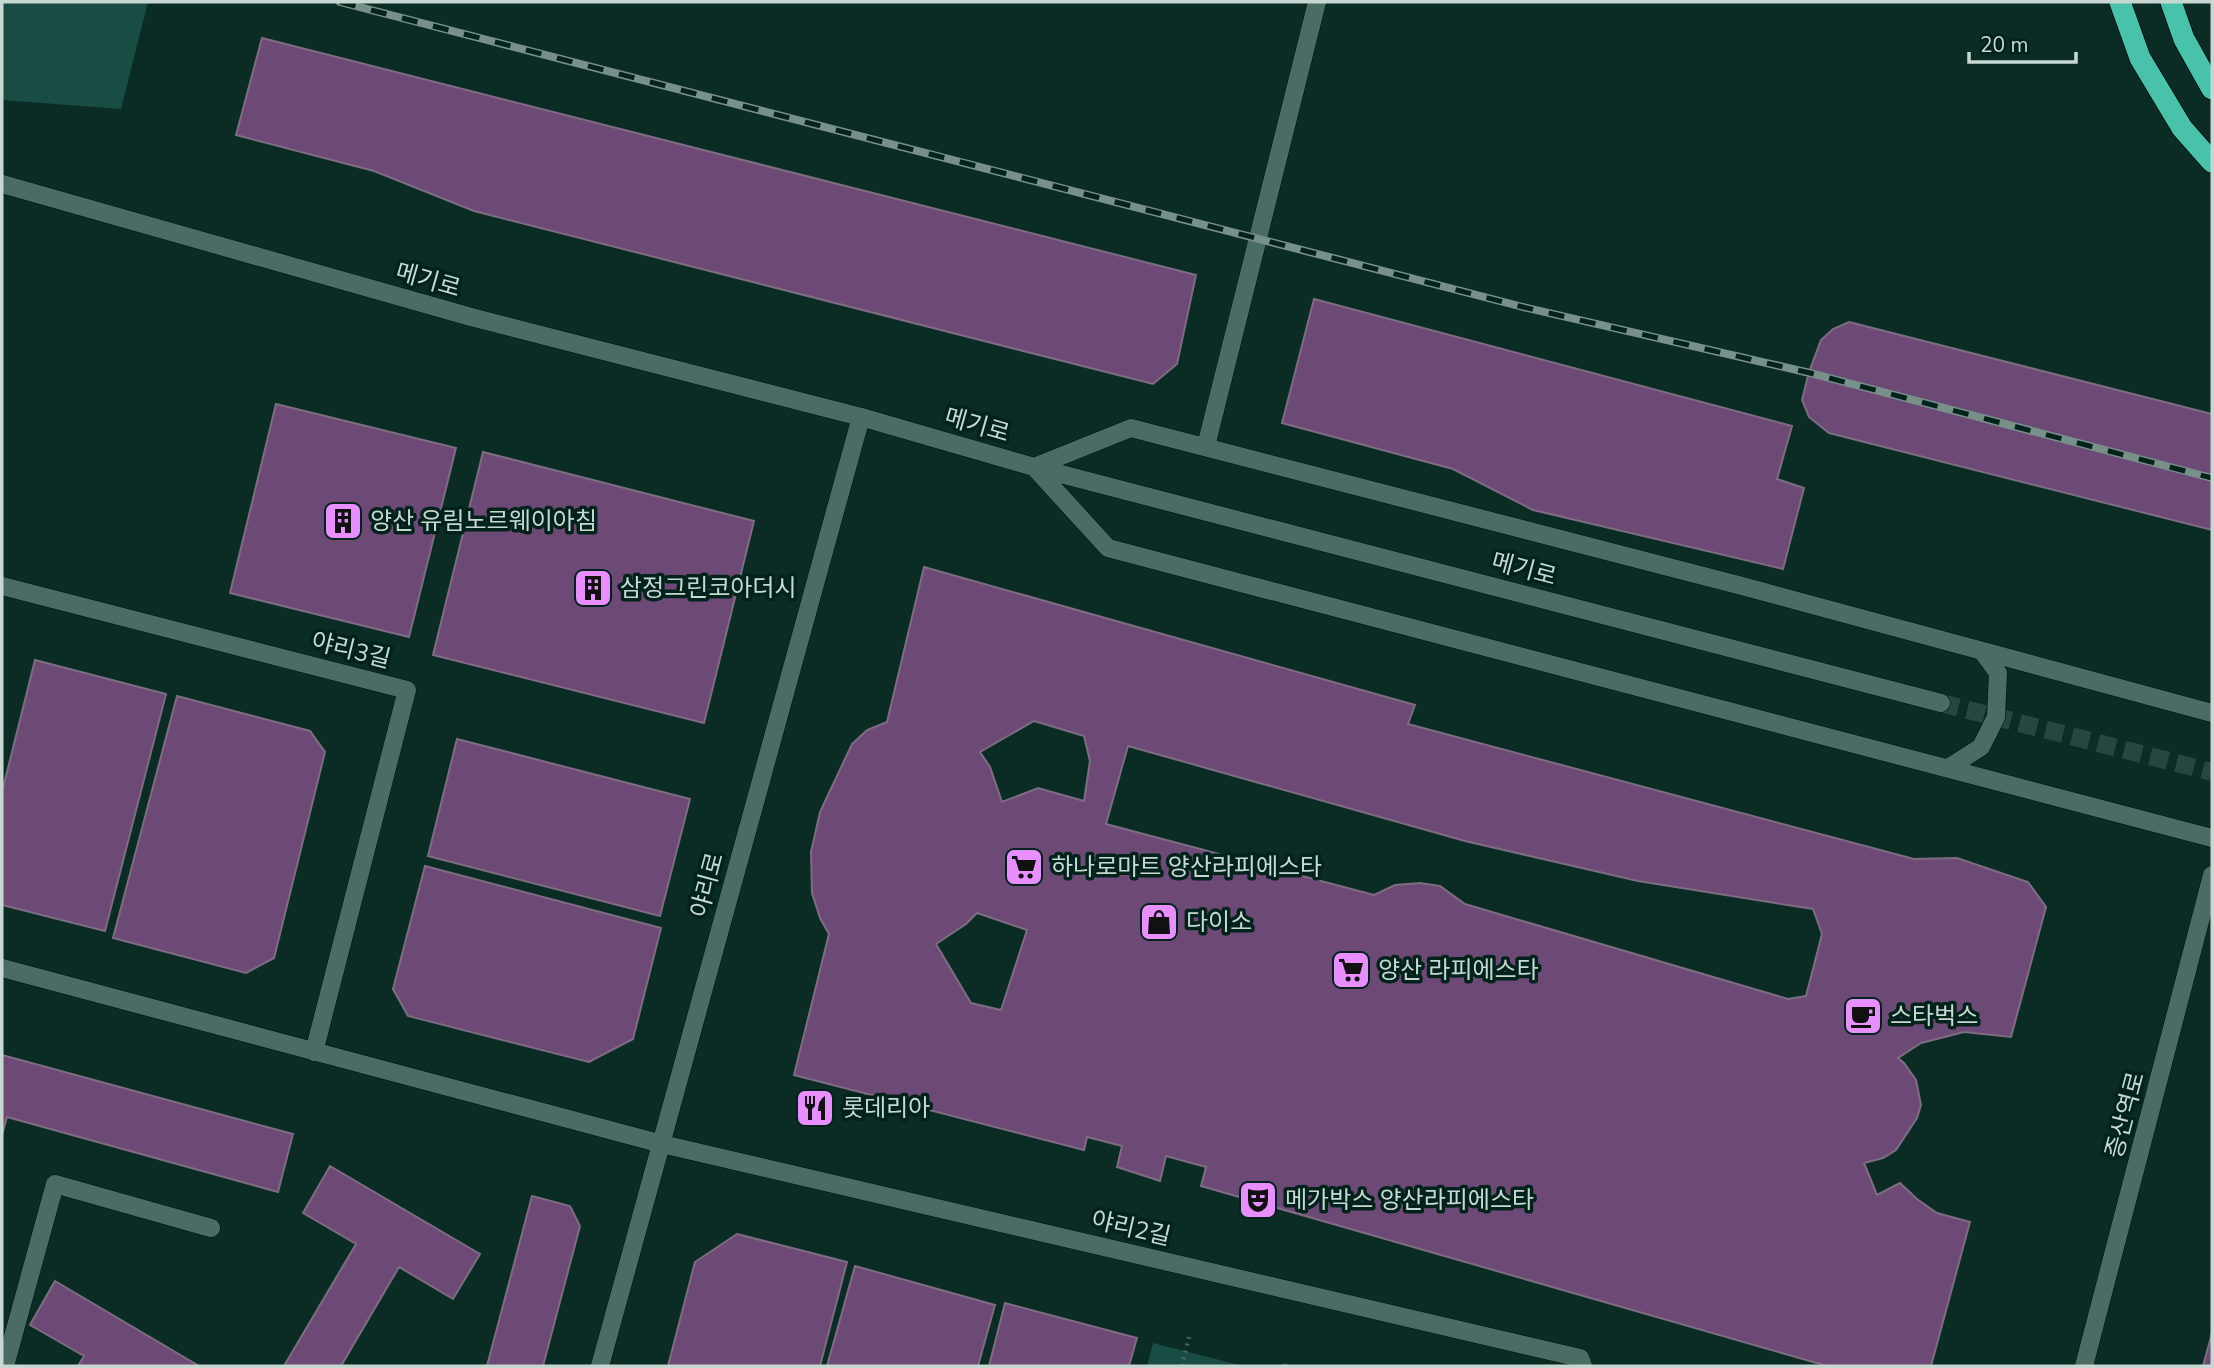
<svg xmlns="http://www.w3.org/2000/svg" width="2214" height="1368" viewBox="0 0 2214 1368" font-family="'Nunito Sans','Noto Sans KR',sans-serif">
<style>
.green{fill:#194c42}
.building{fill:#6d4a75;stroke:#7e6c82;stroke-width:2;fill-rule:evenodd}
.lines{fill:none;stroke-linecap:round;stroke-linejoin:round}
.tertiary-tunnel{stroke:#27463f;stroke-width:18;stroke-dasharray:18 9;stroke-linecap:butt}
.service-casing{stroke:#00130e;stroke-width:19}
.minor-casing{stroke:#00130e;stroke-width:19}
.tertiary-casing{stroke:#00130e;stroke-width:19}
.motorway-casing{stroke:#00130e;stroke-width:23}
.path{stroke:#49645e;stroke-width:4.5;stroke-dasharray:2 5;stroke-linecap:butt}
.service{stroke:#4b6c64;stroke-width:18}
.minor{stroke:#4b6c64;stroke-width:18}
.tertiary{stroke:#4b6c64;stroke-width:18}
.motorway{stroke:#48c2aa;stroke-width:21}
.rail-casing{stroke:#78908a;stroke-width:8}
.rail{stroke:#02221c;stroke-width:5;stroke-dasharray:16;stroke-linecap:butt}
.labels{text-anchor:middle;stroke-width:7;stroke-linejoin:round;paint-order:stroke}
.street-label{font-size:24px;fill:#c7d8d3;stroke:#02221c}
.poi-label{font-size:24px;fill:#c7d8d3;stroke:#02221c;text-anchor:start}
</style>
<rect width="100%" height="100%" fill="#0b2c25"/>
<path class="green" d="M2,2H148L121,109L2,100Z
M1153,1343L1243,1366H1147Z"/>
<path class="building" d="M262,38L1196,275L1177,364L1153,384L474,211L374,171L236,135Z
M1314,299L1792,426L1777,479L1804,488L1783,569L1533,510L1453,469L1282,423Z
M1849,322L2212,414V530L1829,433L1809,417L1802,400L1809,372L1821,340L1833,329Z
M276,404L456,448L409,637L230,593Z
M483,452L754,521L704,723L433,655Z
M924,567L1415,705L1408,724L1914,859L1957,858L2028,882L2046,907L2011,1037L1964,1032L1921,1043L1898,1058L1904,1063L1916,1080L1921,1105L1917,1118L1896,1150L1883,1158L1864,1163L1877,1195L1900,1183L1917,1199L1937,1213L1970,1222L1931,1366H1827L1201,1186L1206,1167L1166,1156L1160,1181L1117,1167L1122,1146L1087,1137L1084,1150L794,1075L829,934L820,918L812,893L811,852L820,812L852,744L867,730L887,722ZM1034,721L1084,736L1090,761L1084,801L1038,788L1002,802L990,767L980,752ZM1128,746L1465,841L1638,881L1813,909L1822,934L1806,996L1788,999L1465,904L1440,886L1420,883L1395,885L1374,895L1106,824ZM977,913L1027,930L1001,1010L971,1003L936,944L966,924Z
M35,660L166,694L105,931L2,905V792Z
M177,696L310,731L325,752L274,958L246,973L113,938Z
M457,739L690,799L660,916L428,856Z
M425,866L661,928L633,1039L589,1062L408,1016L393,989Z
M2,1055L293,1134L278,1192L7,1117L2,1135Z
M330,1166L480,1254L453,1299L399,1267L341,1366H284L356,1244L303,1213Z
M532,1196L570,1206L580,1226L543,1366H487Z
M737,1234L847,1262L820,1366H668L695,1262Z
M855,1266L995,1305L978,1366H827Z
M55,1281L199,1366H78L84,1356L30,1325Z
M1005,1303L1137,1338L1129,1366H989Z
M2212,1333V1366H2203Z"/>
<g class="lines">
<path class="tertiary-tunnel" d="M1941,703L2212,772"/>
<defs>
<path id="service" d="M1206,446L1317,2
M5,1366L55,1184L211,1228"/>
<path id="minor" d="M2,586L407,690L314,1052
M2,968L662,1144L1580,1358L1583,1366
M600,1366L861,417"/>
<path id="tertiary" d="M2,184L471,317L861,417L1034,467L1941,703
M1034,467L1108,548L2212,838
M1034,467L1131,428L1742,586L2212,713
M1948,768L1981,747L1996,717L1998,673L1982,651
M2084,1366L2212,875"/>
<path id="motorway" d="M2120,2L2140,58L2182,128L2212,162
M2171,2L2184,39L2212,89"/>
</defs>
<use href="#service" class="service-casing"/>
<use href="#minor" class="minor-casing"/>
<use href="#tertiary" class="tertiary-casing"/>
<use href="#motorway" class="motorway-casing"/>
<path class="path" d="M1182,1366L1189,1337
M1285,1366L1286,1363"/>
<use href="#service" class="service"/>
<use href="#minor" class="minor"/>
<use href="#tertiary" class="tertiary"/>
<use href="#motorway" class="motorway"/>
<defs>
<path id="rail" d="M340,2L1523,307L1810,373L2212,478"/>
</defs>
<use href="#rail" class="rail-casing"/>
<use href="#rail" class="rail"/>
</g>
<defs>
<symbol id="building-square" viewBox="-11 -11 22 22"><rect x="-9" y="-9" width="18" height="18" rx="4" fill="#e88eff" stroke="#02221c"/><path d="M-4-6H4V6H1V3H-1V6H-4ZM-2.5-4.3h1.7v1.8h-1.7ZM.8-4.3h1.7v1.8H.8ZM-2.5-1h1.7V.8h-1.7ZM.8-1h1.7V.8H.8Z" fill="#111"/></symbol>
<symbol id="supermarket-square" viewBox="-11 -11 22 22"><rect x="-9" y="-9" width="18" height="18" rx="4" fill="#e88eff" stroke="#02221c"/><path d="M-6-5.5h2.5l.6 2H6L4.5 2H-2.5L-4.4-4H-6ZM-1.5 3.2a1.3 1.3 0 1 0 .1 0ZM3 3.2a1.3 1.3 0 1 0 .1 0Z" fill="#111"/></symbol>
<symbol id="shop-square" viewBox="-11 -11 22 22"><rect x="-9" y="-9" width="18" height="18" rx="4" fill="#e88eff" stroke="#02221c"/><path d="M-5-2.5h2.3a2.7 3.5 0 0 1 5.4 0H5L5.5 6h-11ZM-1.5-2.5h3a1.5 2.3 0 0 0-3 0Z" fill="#111"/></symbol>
<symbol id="cafe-square" viewBox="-11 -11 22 22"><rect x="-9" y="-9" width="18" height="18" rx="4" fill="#e88eff" stroke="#02221c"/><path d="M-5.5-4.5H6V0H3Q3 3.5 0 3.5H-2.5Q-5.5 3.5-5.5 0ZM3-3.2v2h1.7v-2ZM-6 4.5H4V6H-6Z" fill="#111"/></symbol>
<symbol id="restaurant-square" viewBox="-11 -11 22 22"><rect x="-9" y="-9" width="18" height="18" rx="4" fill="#e88eff" stroke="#02221c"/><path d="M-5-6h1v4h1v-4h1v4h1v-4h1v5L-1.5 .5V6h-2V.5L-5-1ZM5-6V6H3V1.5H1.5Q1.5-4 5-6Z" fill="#111"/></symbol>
<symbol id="theatre-square" viewBox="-11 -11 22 22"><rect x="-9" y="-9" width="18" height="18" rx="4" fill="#e88eff" stroke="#02221c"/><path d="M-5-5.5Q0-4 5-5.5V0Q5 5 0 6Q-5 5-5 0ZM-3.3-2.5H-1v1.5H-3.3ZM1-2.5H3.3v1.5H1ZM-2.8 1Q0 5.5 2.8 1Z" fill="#111"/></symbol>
</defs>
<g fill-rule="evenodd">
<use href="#building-square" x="321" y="499" width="44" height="44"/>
<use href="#building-square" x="571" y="566" width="44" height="44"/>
<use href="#supermarket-square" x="1002" y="845" width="44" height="44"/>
<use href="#shop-square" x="1137" y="900" width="44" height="44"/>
<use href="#supermarket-square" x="1329" y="948" width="44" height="44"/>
<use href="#cafe-square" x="1841" y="994" width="44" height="44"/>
<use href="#restaurant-square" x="793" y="1086" width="44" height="44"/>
<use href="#theatre-square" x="1236" y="1178" width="44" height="44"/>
</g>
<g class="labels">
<g class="street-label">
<text transform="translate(428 280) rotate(16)" y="8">메기로</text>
<text transform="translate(977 425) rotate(16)" y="8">메기로</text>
<text transform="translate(1524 569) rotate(15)" y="8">메기로</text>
<text transform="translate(351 650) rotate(14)" y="8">야리3길</text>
<text transform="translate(707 885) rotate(-75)" y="8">야리로</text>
<text transform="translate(2125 1115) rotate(-75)" y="8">증산역로</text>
<text transform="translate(1131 1228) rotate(13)" y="8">야리2길</text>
</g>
<g class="poi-label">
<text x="370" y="529">양산 유림노르웨이아침</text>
<text x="620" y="596">삼정그린코아더시</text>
<text x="1051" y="875">하나로마트 양산라피에스타</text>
<text x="1186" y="930">다이소</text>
<text x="1378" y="978">양산 라피에스타</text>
<text x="1890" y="1024">스타벅스</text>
<text x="842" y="1116">롯데리아</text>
<text x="1285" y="1208">메가박스 양산라피에스타</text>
</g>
</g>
<rect width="2214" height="1368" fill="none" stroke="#c7d8d3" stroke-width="7"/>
<path d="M1969 52v10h107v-10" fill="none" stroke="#c7d8d3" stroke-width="3.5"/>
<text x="1980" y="52" font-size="21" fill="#c7d8d3" stroke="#02221c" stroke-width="5" paint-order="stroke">20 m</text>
</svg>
